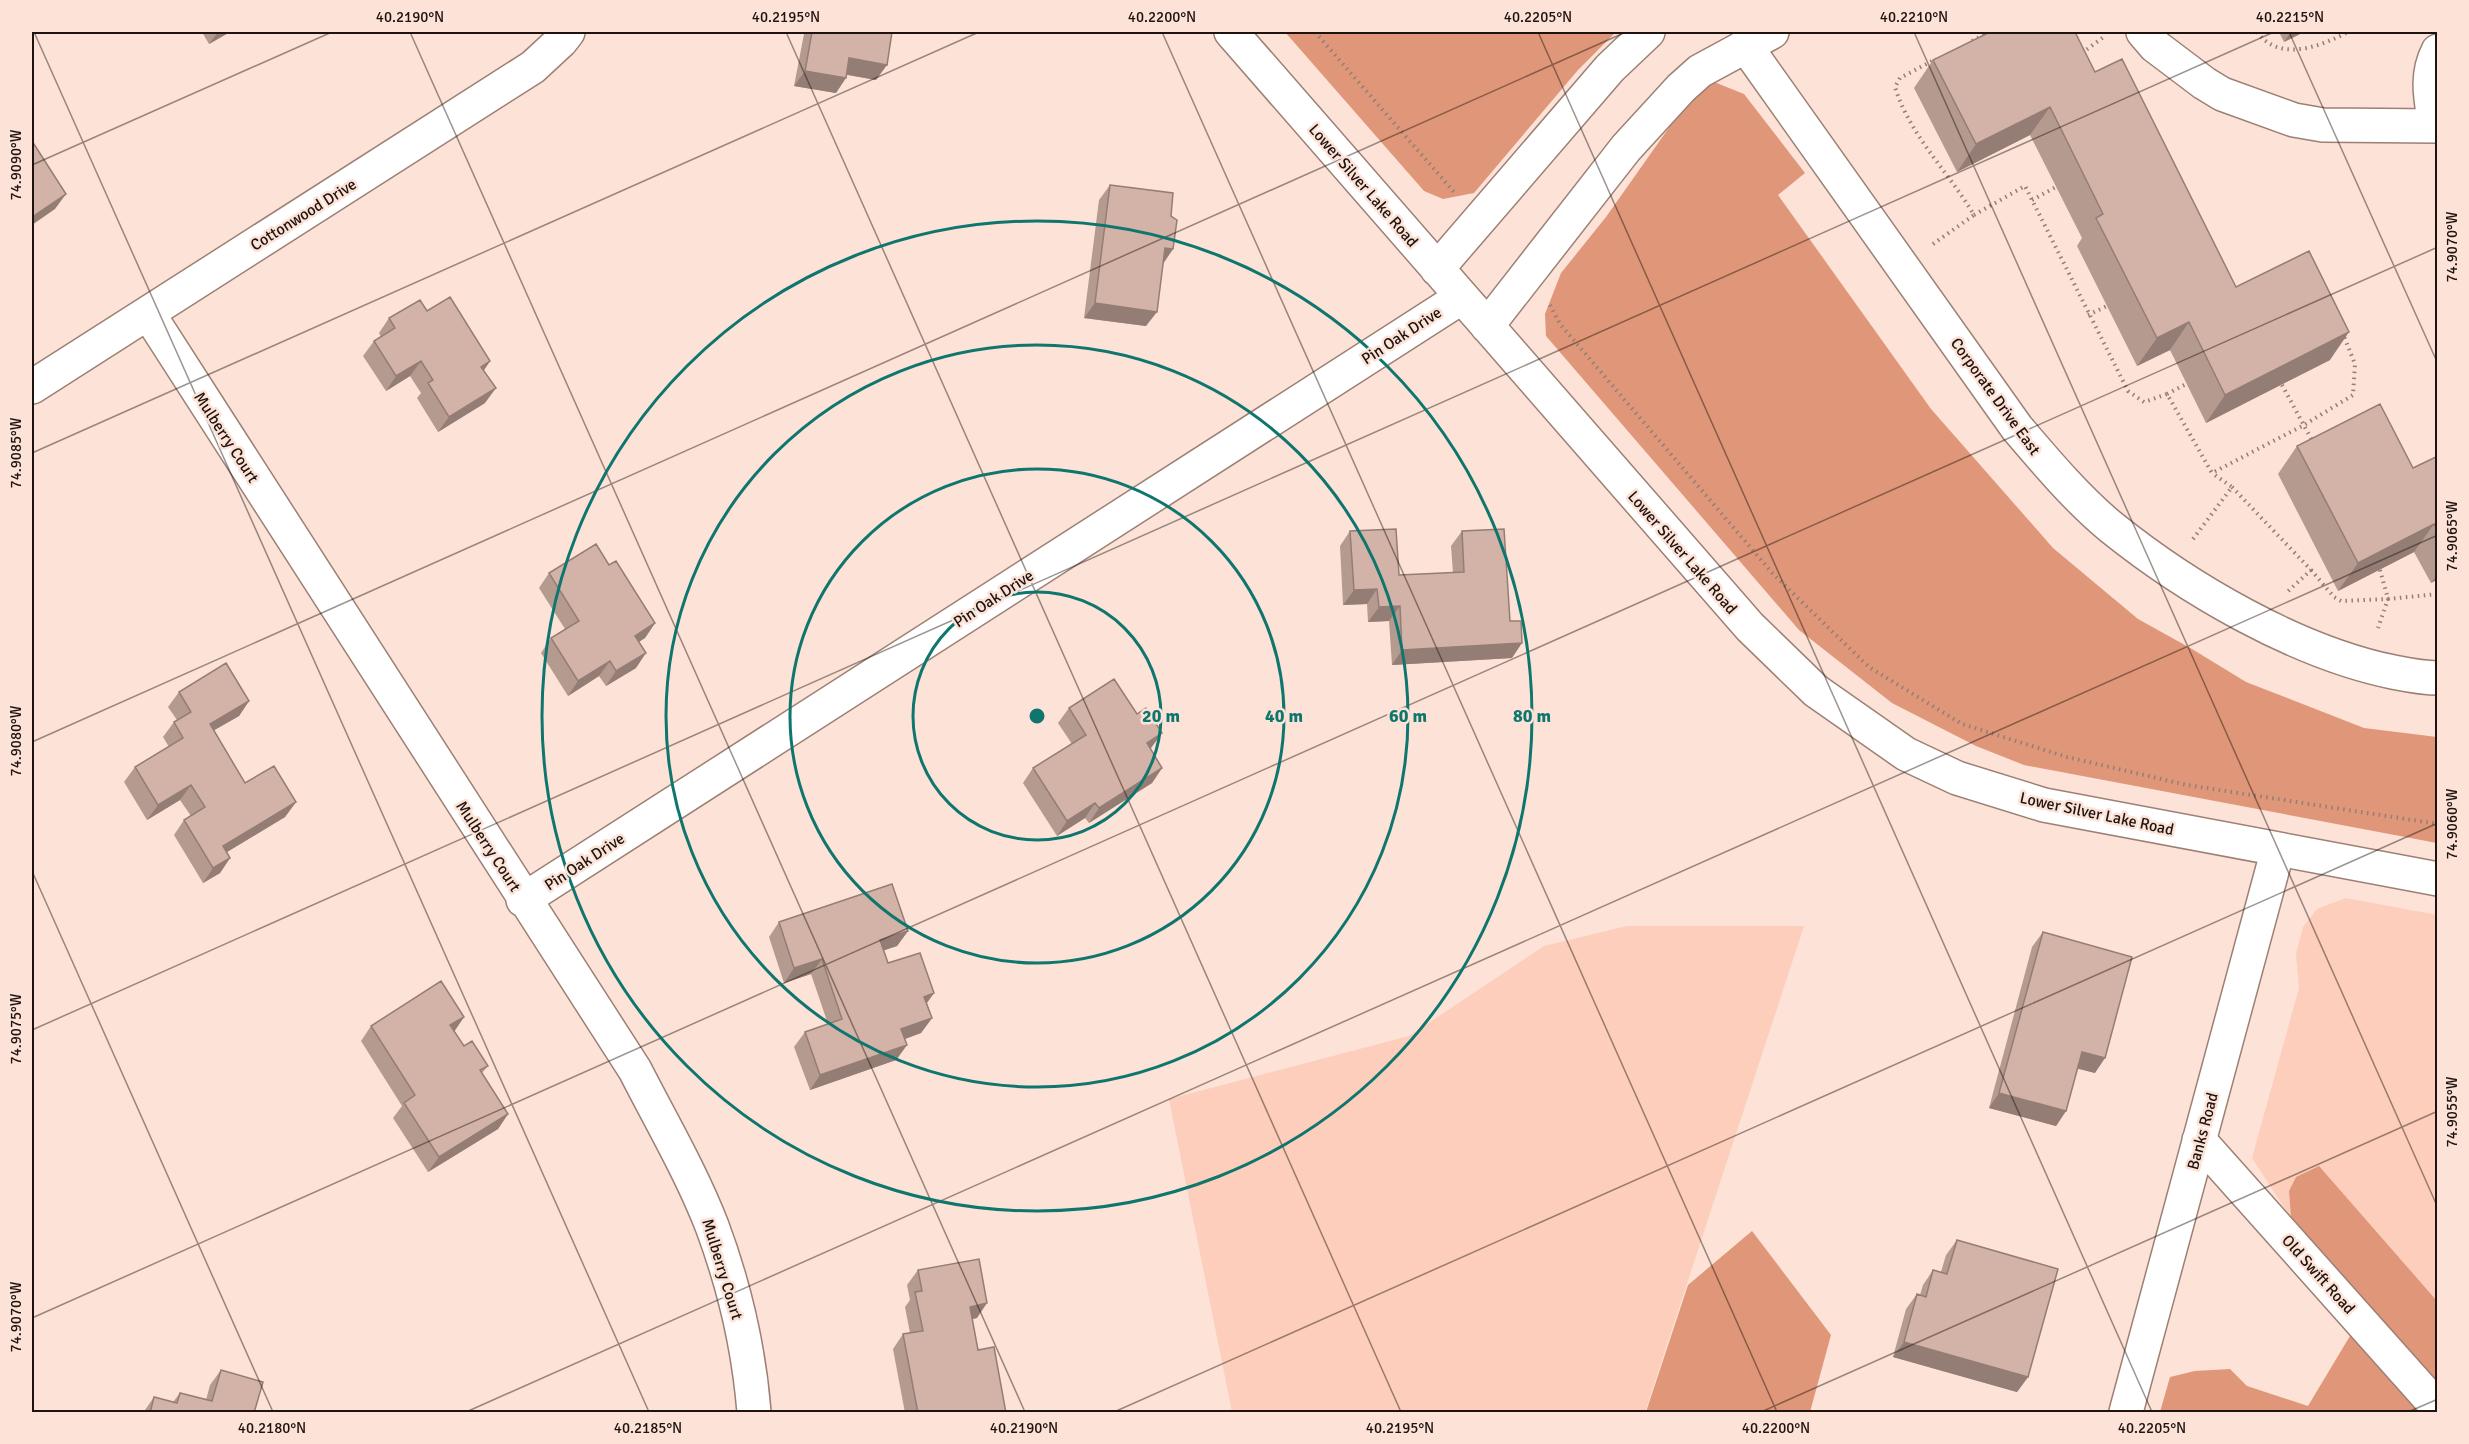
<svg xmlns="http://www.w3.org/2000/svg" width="2469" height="1444" viewBox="0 0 2469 1444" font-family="Signika,sans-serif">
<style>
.green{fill:#fdcebc}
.forest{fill:#e09678}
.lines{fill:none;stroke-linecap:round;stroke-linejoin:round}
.minor-casing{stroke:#9d8074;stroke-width:36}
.path{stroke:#927f77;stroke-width:4;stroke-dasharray:1.5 4.5;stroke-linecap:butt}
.minor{stroke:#fff;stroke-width:33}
.wall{fill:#b59a90}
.shaded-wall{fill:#947d75}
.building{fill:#d3b3a7;stroke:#947d75;stroke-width:1.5}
.ticks{fill:none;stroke:#1e130e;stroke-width:1.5;stroke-opacity:0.45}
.ring{fill:none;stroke:#0f766e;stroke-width:3}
.labels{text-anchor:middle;stroke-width:5;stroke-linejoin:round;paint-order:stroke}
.street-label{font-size:16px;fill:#1e130e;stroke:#fce2d7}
.centre{fill:#0f766e;stroke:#fce2d7;stroke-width:3}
.ring-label{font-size:18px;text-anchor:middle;font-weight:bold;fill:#0f766e;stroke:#fce2d7;stroke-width:5;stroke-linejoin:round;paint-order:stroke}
.neatline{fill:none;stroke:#1e130e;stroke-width:2}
.ticks-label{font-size:15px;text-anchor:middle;fill:#1e130e}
</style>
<rect width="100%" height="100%" fill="#fce2d7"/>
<path class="green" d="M2346,898L2437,915V1301L2319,1167L2289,1191L2291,1218L2252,1158L2299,988L2296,954L2303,927L2317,909Z
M1627,926H1804L1645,1412H1232L1169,1099L1409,1036L1544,946Z"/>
<path class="forest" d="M1285,32H1616L1578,70L1474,193L1443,199L1424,191Z
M1704,78L1744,94L1805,173L1778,195L1931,409L2053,548L2138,619L2192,649L2246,682L2364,728L2437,737V843L2024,765L1976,746L1892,703L1799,630L1546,336L1545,314L1561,273L1606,217Z
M2319,1166L2437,1301V1412H2160L2170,1377L2195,1371L2230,1369L2247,1386L2308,1406L2368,1306L2291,1218L2289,1191L2296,1177Z
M1752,1231L1831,1335L1810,1412H1646L1688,1285Z"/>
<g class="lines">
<defs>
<path id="minor" d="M1231,32L1750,627L1816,691L1906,754L1957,778L2044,805L2438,879
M2143,32L2155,46L2204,83L2222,94L2294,120L2323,125L2438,126
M1745,45L2017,428C2046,462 2077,499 2111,527C2188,589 2296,652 2393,672C2408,675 2422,678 2438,678
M2435,126C2431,99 2425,76 2438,51
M1437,269L1610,68L1648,32
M148,313L635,1070C661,1121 691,1172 712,1226C734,1285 749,1350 754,1412
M1487,326L1626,148L1681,88L1700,71L1772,32
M32,387L533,67L561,41L568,32
M523,900L1462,297
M2199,1140L2438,1408
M2126,1412L2278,849"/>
</defs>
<use href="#minor" class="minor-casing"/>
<path class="path" d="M1315,32L1454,192
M2257,32C2280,63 2321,46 2348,32
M1972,41L1990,32
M2082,53L2105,36
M2032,200L2056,187
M1974,215L2025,186L2128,391L2144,402L2167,394L2212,473L2304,425L2353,395L2355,364L2343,334
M1933,244L1974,215C1948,171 1910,136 1895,87L1900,78L1936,59
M1550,305L1560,324L1773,574L1869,667L1962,724L2067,757L2187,785L2438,824
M2088,315L2107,306
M2282,385L2313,442
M2167,394L2186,384
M2232,487L2311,570L2285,594
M2193,539L2232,487L2212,473
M2311,570L2334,597L2341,601L2388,599L2378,628
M2380,570L2388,599L2438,594"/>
<use href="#minor" class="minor"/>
</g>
<path class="wall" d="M202,32H230L209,44Z
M797,32H892L876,80L847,75L836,93L794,86L804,34Z
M2279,32H2304L2284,42Z
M1933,60L2095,72L2236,287L2330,360L2206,423L2170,350L2137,366L2077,246L2082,238L2030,135L1957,172L1914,88Z
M1110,185L1171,216L1173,249L1163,263L1146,326L1084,318L1099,200Z
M427,311L490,361L484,370L485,403L438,432L417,398L421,393L410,376L386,391L363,356L374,341L381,337L379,333L389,318Z
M2297,446L2413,468L2438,456V579L2431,583L2414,552L2338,591L2278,474Z
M1350,531L1399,575L1453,573L1451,546L1462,531L1512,658L1392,665L1389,621L1368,622L1367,604L1343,605L1340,546Z
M609,565L655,623L645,638L639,642L636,668L606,686L599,676L568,696L541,653L551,638L565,629L539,588L549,573Z
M179,692L249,701L239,716L214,730L245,783L296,802L285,817L227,852L230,858L220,873L203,883L174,835L184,820L191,816L180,800L147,820L124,782L135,767L169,747L163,737L174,722L177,720L168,707Z
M1069,708L1137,714L1162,733L1150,749L1162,768L1152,783L1089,823L1085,818L1057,836L1023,783L1033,768L1072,744L1058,723Z
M779,922L908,931L897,946L884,950L888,963L934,993L927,1003L932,1018L921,1033L905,1039L907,1045L896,1060L810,1090L794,1047L805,1032L828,1024L811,974L784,983L769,937Z
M2043,932L2095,1073L2077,1068L2066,1111L2056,1126L1989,1108L2032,947Z
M464,1017L454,1031L464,1046L488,1066L482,1073L508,1114L498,1129L428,1172L393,1118L402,1106L361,1041L371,1026Z
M1957,1240L2028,1377L2017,1392L1893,1357L1906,1309L1917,1294L1920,1295L1923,1285L1933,1270L1941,1272L1946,1255Z
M918,1270L977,1318L972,1319L978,1350L1006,1413H905L893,1349L903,1334L910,1333L905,1307L910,1300L907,1285Z
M221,1370L254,1413H143L154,1397L173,1402L180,1393L206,1400L210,1385Z"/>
<path class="shaded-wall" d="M218,32H230L209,44Z
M2291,32H2304L2284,42Z
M849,58L887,65L876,80L839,73Z
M805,71L846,78L836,93L794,86Z
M2050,107L2030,135L1957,172L1976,144Z
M66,194L55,209L32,225V217Z
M1165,248L1173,249L1163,264Z
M1095,303L1157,312L1146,326L1084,318Z
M2189,322L2170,350L2137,366L2157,338Z
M2349,332L2330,360L2206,423L2225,395Z
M421,361L410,376L386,391L396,376Z
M490,361L480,376L481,367Z
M496,388L485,403L438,432L449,417Z
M2434,524L2414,552L2338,591L2358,563Z
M2438,574V579L2431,583Z
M1377,589L1367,604L1343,605L1354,590Z
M1400,606L1389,621L1368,622L1379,607Z
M655,623L645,638L625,650L635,636Z
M1522,643L1512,658L1392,665L1402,650Z
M646,653L636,668L606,686L616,671Z
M610,661L599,676L568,696L578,681Z
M249,701L239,716L199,739L210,724Z
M1162,733L1151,748L1136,758L1147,743Z
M1162,768L1152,783L1089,823L1099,808Z
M191,785L180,800L147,820L158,805Z
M296,802L285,817L212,861L223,846Z
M1095,803L1085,818L1057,836L1067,821Z
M230,858L220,873L203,883L213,868Z
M908,931L897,946L870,955L880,940Z
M822,959L811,974L784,983L794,968Z
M934,993L923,1008L924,997Z
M464,1017L454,1032L450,1025Z
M932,1018L921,1033L891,1044L901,1029Z
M907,1045L896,1060L810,1090L820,1075Z
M2082,1052L2105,1058L2095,1073L2071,1067Z
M1999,1093L2066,1111L2056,1126L1989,1108Z
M508,1114L498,1129L428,1172L439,1157Z
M987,1303L977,1318L960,1322L970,1307Z
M1904,1342L2028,1377L2017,1392L1893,1357Z"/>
<path class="building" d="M812,32H892L887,65L849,58L846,78L805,71Z
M1990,32H2075L2095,72L2122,59L2236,287L2309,251L2349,332L2225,395L2189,322L2157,338L2096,218L2103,214L2050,107L1976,144L1933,60Z
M32,141L66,194L32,217Z
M1110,185L1173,193L1171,216L1177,220L1173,249L1165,248L1157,312L1095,303Z
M450,297L490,361L481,367L496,388L449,417L428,383L433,380L421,361L396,376L374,341L395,328L389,318L420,300L427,311Z
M2380,404L2413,468L2438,456V530L2434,524L2358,563L2297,446Z
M1396,529L1399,575L1464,572L1462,531L1504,529L1510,621H1521L1522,643L1402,650L1400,606L1379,607L1377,589L1354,590L1350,531Z
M596,544L609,565L616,561L655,623L635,636L646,653L616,671L610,661L578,681L551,638L579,621L549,573Z
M226,663L249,701L210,724L245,783L274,766L296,802L223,846L230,858L213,868L184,820L205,807L191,785L158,805L135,767L183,738L174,722L191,712L179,692Z
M1114,679L1137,714L1146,708L1162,733L1147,743L1162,768L1099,808L1095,803L1067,821L1033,768L1086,735L1069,708Z
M892,884L908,931L880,940L888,963L920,953L934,993L924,997L932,1018L901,1029L907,1045L820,1075L805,1032L842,1019L822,959L794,968L779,922Z
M2043,932L2132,957L2105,1058L2082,1052L2066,1111L1999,1093Z
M441,981L464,1017L450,1025L464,1046L472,1041L488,1066L480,1070L508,1114L439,1157L404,1103L415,1095L371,1026Z
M1957,1240L2058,1269L2028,1377L1904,1342L1917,1294L1926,1297L1933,1270L1947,1274Z
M979,1259L987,1303L970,1307L978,1350L994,1347L1006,1413H918L903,1334L923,1331L915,1292L922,1291L918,1270Z
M221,1370L263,1382L254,1413H150L154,1397L177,1403L180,1393L212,1401Z"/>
<path class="ticks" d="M34,32L649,1412M410,32L1025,1412M786,32L1401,1412M1162,32L1777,1412M1538,32L2152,1412M1914,32L2438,1208M2289,32L2438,364M32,165L332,32M32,453L979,32M32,742L1626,32M32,871L273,1412M32,1030L2274,32M32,1318L2438,247M466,1412L2438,535M1114,1412L2438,823M1761,1412L2438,1111M2408,1412L2438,1399"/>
<g class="ring">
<circle cx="1037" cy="716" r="124"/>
<circle cx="1037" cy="716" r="247"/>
<circle cx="1037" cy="716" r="371"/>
<circle cx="1037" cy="716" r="495"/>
</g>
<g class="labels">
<g class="street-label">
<text transform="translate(1364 185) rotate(49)" y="6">Lower Silver Lake Road</text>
<text transform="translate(303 214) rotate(-32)" y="6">Cottonwood Drive</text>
<text transform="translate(1401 335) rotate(-33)" y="6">Pin Oak Drive</text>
<text transform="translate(1996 396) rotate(54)" y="6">Corporate Drive East</text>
<text transform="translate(227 437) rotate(57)" y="6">Mulberry Court</text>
<text transform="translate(1683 552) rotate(49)" y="6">Lower Silver Lake Road</text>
<text transform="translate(993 598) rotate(-33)" y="6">Pin Oak Drive</text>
<text transform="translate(2097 813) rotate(12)" y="6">Lower Silver Lake Road</text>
<text transform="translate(489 846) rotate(57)" y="6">Mulberry Court</text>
<text transform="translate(584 861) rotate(-33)" y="6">Pin Oak Drive</text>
<text transform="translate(2202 1131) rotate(-75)" y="6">Banks Road</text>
<text transform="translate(723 1269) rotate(73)" y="6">Mulberry Court</text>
<text transform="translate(2319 1274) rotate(48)" y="6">Old Swift Road</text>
</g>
</g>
<circle cx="1037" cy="716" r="9" class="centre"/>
<g class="ring-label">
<text x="1161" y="722">20 m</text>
<text x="1284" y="722">40 m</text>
<text x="1408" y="722">60 m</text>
<text x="1532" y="722">80 m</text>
</g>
<rect width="2469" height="1444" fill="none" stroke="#fce2d7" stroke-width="66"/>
<rect x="33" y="33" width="2403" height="1378" class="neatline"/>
<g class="ticks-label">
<text x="410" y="22">40.2190°N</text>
<text x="786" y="22">40.2195°N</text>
<text x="1162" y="22">40.2200°N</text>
<text x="1538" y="22">40.2205°N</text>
<text x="1914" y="22">40.2210°N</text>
<text x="2290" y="22">40.2215°N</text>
<text transform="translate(16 165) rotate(-90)" y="5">74.9090°W</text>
<text transform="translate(2452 247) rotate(-90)" y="5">74.9070°W</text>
<text transform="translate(16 453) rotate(-90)" y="5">74.9085°W</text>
<text transform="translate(2452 536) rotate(-90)" y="5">74.9065°W</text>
<text transform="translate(16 741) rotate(-90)" y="5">74.9080°W</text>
<text transform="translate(2452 824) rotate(-90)" y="5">74.9060°W</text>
<text transform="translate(16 1029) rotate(-90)" y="5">74.9075°W</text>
<text transform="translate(2452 1112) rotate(-90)" y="5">74.9055°W</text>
<text transform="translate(16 1317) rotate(-90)" y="5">74.9070°W</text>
<text x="272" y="1433">40.2180°N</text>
<text x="648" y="1433">40.2185°N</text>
<text x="1024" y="1433">40.2190°N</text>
<text x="1400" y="1433">40.2195°N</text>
<text x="1776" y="1433">40.2200°N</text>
<text x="2152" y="1433">40.2205°N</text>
</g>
</svg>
